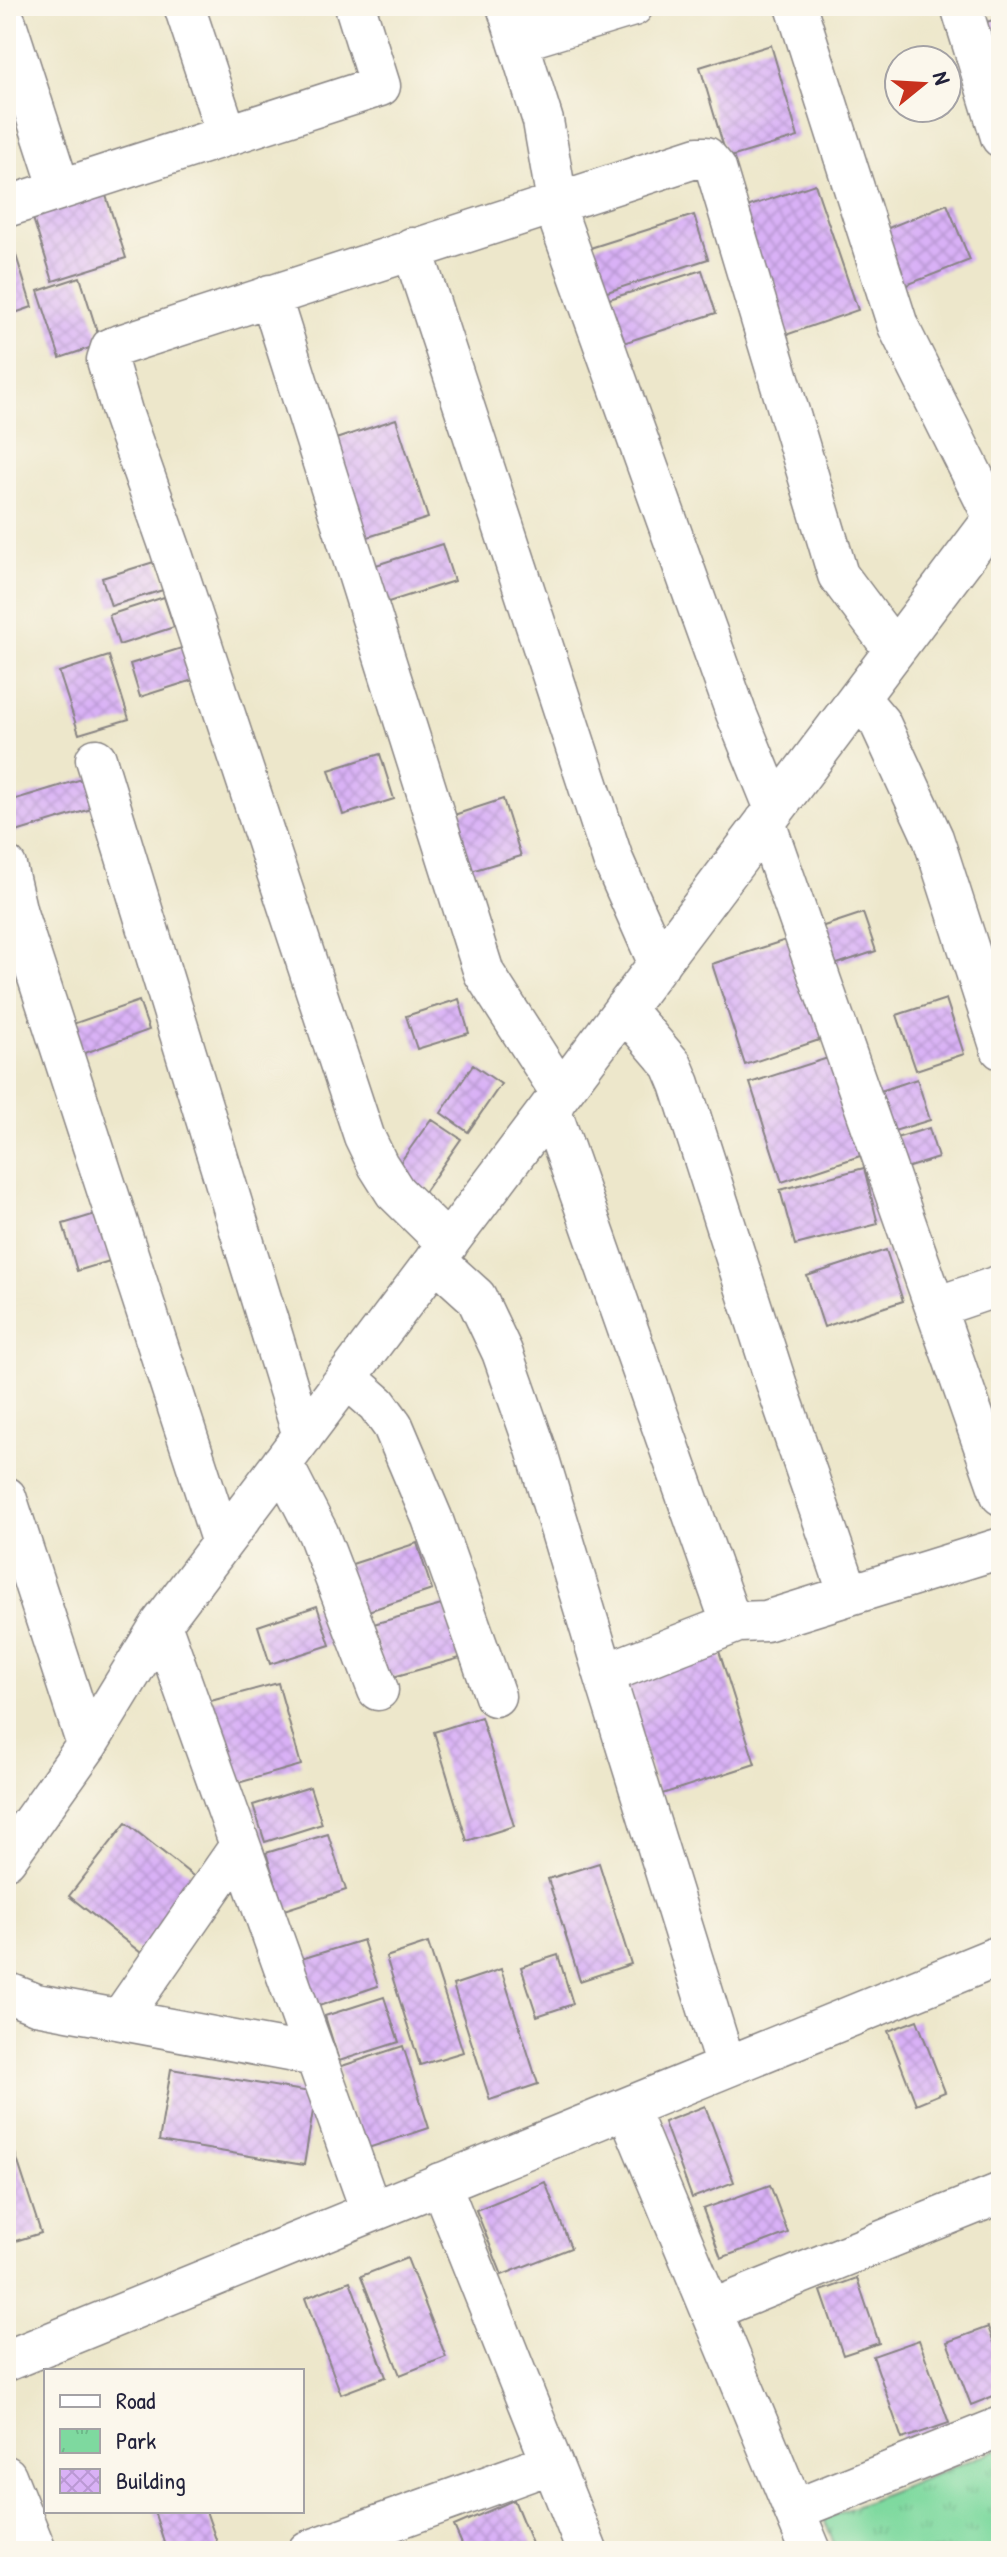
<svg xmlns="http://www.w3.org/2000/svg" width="1007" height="2557" viewBox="0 0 1007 2557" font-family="'Patrick Hand',sans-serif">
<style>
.park{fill:url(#park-tufts);stroke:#507e6d;stroke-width:2}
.building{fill:url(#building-cross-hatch)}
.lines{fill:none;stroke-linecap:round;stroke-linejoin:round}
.minor-casing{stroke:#888483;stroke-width:43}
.minor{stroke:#fff;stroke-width:40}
</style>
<defs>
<pattern id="park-tufts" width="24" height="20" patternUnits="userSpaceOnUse" patternTransform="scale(2)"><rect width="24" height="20" fill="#7ed99f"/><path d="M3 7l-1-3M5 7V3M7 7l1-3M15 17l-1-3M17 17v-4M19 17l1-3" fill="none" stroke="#6dba8a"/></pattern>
<pattern id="building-cross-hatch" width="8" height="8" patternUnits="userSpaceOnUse" patternTransform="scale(2)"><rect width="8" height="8" fill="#d9b1f6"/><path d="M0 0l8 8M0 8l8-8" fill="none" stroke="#ba98d4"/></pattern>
</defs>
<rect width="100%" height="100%" fill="#fbf7ec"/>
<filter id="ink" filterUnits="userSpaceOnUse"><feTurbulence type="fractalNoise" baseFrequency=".0125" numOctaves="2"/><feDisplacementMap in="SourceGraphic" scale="16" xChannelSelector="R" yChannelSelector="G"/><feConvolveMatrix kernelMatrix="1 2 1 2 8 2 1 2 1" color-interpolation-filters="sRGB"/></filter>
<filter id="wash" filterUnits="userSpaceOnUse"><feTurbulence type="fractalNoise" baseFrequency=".006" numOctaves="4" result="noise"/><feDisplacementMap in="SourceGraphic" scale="32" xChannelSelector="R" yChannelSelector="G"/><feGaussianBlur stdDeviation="1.8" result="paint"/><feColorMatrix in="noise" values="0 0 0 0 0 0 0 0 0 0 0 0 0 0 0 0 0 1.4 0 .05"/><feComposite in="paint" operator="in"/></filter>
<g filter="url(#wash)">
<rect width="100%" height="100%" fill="#ede7cb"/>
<path class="park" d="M1001,2448V2551H837L824,2519Z"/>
<g id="blocks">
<path class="building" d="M1001,18V72L975,25Z
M771,45L798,137L727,158L700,67Z
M102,183L126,258L53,281L29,206Z
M815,184L858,310L783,336L741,209Z
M947,204L970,260L899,288L876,233Z
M694,215L708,259L598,295L584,250Z
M10,236L32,307L6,316V237Z
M702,270L716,313L617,345L603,301Z
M80,277L101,344L60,358L38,291Z
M396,419L428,518L365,538L333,440Z
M442,544L454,581L382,604L370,567Z
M157,561L166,589L111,606L102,578Z
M164,597L174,627L119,645L109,615Z
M185,647L196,679L140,697L130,664Z
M109,656L129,719L79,734L59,672Z
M380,754L394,799L343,815L329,770Z
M92,776L101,806L13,833L6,802Z
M503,799L521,856L468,872L451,816Z
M863,913L876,951L828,967L815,929Z
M792,938L825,1038L745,1065L712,964Z
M459,999L469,1033L417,1049L406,1016Z
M946,999L964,1054L916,1070L897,1015Z
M139,1001L149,1030L74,1057L64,1027Z
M828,1058L860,1156L782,1182L750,1083Z
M473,1065L501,1084L468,1132L441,1113Z
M917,1079L930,1120L881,1135L868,1095Z
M431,1119L461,1139L422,1195L392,1174Z
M929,1128L938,1158L893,1172L883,1142Z
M864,1168L878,1224L795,1245L780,1190Z
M99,1213L113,1260L77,1271L63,1224Z
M886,1250L903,1301L824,1327L807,1276Z
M417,1543L432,1590L359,1614L343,1567Z
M445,1604L460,1658L386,1679L370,1625Z
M317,1606L330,1645L270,1664L258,1626Z
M719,1651L755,1764L659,1795L623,1682Z
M278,1683L301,1765L231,1785L207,1702Z
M481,1717L514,1826L467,1841L434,1732Z
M310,1787L322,1824L265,1842L253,1805Z
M126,1823L202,1883L145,1956L69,1896Z
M328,1834L346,1890L284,1910L266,1853Z
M599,1863L631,1964L580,1981L548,1879Z
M363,1940L378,1986L313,2008L298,1960Z
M428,1943L463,2052L420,2065L386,1957Z
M558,1955L573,2004L537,2016L521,1967Z
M501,1969L538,2084L490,2100L453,1985Z
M384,1997L399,2042L339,2061L325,2016Z
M917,2020L945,2092L916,2104L888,2031Z
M403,2046L429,2128L365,2149L339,2067Z
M171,2069L316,2093L304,2165L159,2141Z
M705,2106L734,2182L692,2198L664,2122Z
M6,2125L41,2233L6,2244Z
M545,2182L571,2248L502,2275L476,2210Z
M770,2185L788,2233L721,2258L703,2209Z
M407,2258L446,2357L400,2375L361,2276Z
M857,2278L879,2343L843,2355L821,2291Z
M350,2281L386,2377L341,2394L305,2298Z
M988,2327L1001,2361V2393L971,2405L947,2342Z
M919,2340L949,2423L902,2439L873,2356Z
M514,2500L535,2551H465L454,2526Z
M154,2511H206L220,2551H167Z"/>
</g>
</g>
<g filter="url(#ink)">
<use href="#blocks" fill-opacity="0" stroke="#888483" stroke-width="2"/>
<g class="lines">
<defs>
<path id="minor" d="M184,6L227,135
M507,6L543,121L561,225L736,713L775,809
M796,6L898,326L994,518
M961,6L1001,137
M6,23L60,189
M518,41L633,6
M6,207L380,86L355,6
M412,248L613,860L659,964
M270,295L484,973L561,1093
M859,698L880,723L933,838L1001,1049
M96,759L303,1436
M765,822L1001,1495
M6,866L17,913L222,1543
M624,1009L672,1065L680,1084L779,1392L849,1595
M550,1108L727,1611L738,1622L766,1621L1001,1548
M448,1244L395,1192L378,1165L364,1136L170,548L123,415L107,360L111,348L698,157H706L716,169L838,575L894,650
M435,1260L476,1297L502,1352L536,1449L604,1674L738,1622
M936,1307L1001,1285
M347,1378L377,1404L393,1426L432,1518L495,1696
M282,1463L318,1533L378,1690
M6,1497L87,1745
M161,1624L371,2211
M604,1674L726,2067
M6,1859L87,1745L161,1624L1001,509
M6,1992L36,2004L316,2056
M120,2019L240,1846
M627,2108L811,2551
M440,2183L587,2551
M711,2310L1001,2193
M6,2361L1001,1955
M6,2476L36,2551
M794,2510L1001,2427
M308,2551L552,2463"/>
</defs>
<use href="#minor" class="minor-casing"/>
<use href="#minor" class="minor"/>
</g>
</g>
<rect width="1007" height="2557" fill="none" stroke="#fbf7ec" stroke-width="32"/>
<rect x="44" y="2369" width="260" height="144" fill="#fbf7ec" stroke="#a4a2a5" stroke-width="2"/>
<rect x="60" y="2395" width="40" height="12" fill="#ffffff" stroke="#a4a2a5" stroke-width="2"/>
<text x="116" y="2409" font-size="24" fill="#22223b">Road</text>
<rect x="60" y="2429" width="40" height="24" fill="url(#park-tufts)" stroke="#a4a2a5" stroke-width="2"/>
<text x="116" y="2449" font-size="24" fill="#22223b">Park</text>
<rect x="60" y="2469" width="40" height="24" fill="url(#building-cross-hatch)" stroke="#a4a2a5" stroke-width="2"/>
<text x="116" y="2489" font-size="24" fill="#22223b">Building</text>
<g transform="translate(923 84) rotate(72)"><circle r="38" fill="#fbf7ec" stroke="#a4a2a5" stroke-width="2"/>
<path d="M0-6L14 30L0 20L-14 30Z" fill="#c8321e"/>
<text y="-12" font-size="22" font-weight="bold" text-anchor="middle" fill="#22223b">N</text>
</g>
</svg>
